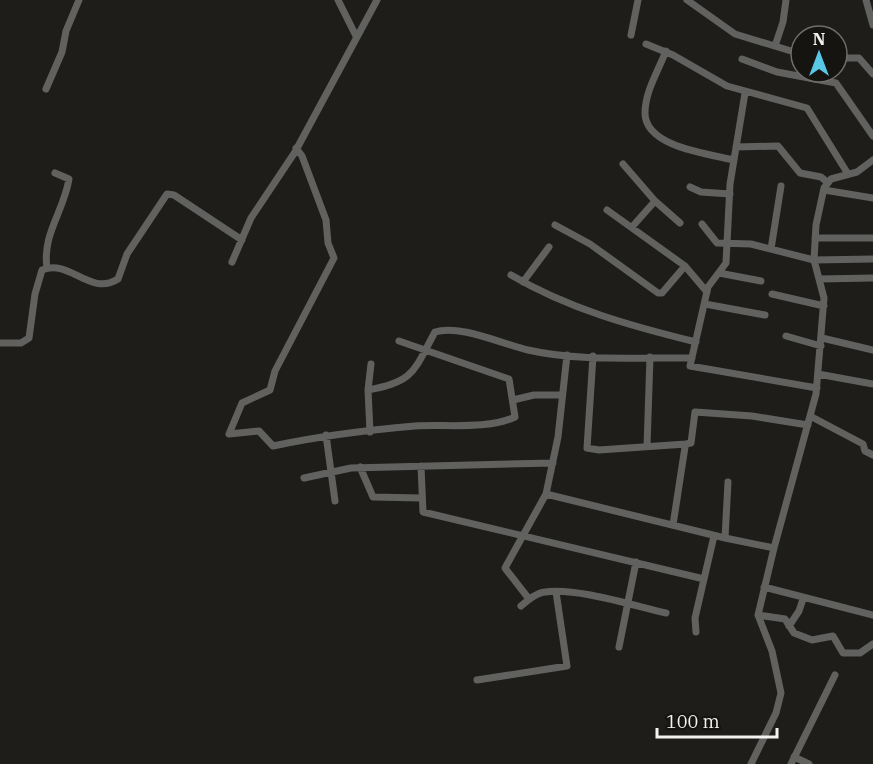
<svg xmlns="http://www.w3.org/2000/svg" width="873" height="764" viewBox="0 0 873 764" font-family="'IBM Plex Serif',serif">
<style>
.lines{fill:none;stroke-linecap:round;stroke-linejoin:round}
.street{stroke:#616160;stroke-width:7}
</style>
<rect width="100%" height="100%" fill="#1f1d1a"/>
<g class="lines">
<path class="street" d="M338,0L356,36
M687,0L735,34L801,54
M866,0L873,25
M631,35L638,0
M646,44L673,55L727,86L807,108L848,174
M775,46L783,22L786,0
M666,51C658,71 645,92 645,113C645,147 709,154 734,160
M837,58H859L873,74
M742,59L777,72L836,83L873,136
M46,89L62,52L66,31L79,0
M745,93L730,184L726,263L708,287L690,366L817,388
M736,147L778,146L800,173L821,177L827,182
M296,148L302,156L326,220L328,243L334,258L275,371L270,390L242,403L229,434L259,431L273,446C320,436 367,430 415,426C444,424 488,430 515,417L509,379L399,341
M623,164L655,201L680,223
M690,187L701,192L730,194
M824,190L873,198
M607,210L685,266L707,292
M702,224L717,243L751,244L814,260L873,259
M555,225L590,244L658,293H662L685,266
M632,227L655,201
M815,238H873
M771,249L781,186
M232,262L251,218L295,152L377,0
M47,268C42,234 64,211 69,179L55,173
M719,273L761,281
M511,275C569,309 631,326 696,342
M819,279L873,278
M523,282L549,247
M772,294L824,306
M705,304L765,315
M786,336L821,346
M822,338L873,350
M0,343H21L29,338L35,294L42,270C69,258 90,297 118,279L127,254L167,194L174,195L242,240
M593,356L587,448L599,450L686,444
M818,374L873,384
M368,390C415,382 414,370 435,332C459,324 502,344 528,350C580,362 639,357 692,358
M513,400L534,395H561
M810,416L863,444L865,451L873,455
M370,432L368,390L371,364
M326,435L335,501
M647,446L650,357
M421,466L423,512L704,579L695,618L696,632
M360,467L373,497L421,498
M304,478L351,468L553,463
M546,494L725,538L774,548L816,394L824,298L814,260L816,225L824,188L831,179L857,172L873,160
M673,525L685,447L686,444L691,443L695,412L752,416L808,425
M725,538L728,482
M704,579L714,536
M764,587L873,615
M529,599L505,568L546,494L558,437L567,355
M521,606C528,600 536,593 545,592C575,587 635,606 666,613
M758,615L785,619L794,633L812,640L833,636L843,653H860L873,644
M789,626L799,611L803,599
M619,647L636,562
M477,680L567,666L556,592
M794,757L809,764
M751,764L776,713L781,693L772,651L758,615L774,548
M791,764L835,675"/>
</g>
<g transform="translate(819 54)"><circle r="28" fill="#151411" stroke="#6e6d6b" stroke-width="1.5"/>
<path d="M0-4.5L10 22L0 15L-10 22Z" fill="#59c8e5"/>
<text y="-9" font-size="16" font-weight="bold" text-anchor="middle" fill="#f4f3f1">N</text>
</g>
<path d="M657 728v9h120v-9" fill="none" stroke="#f4f3f1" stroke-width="3"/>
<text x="666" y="728" font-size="18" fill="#f4f3f1" stroke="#151411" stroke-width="4.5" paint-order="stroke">100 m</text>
</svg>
